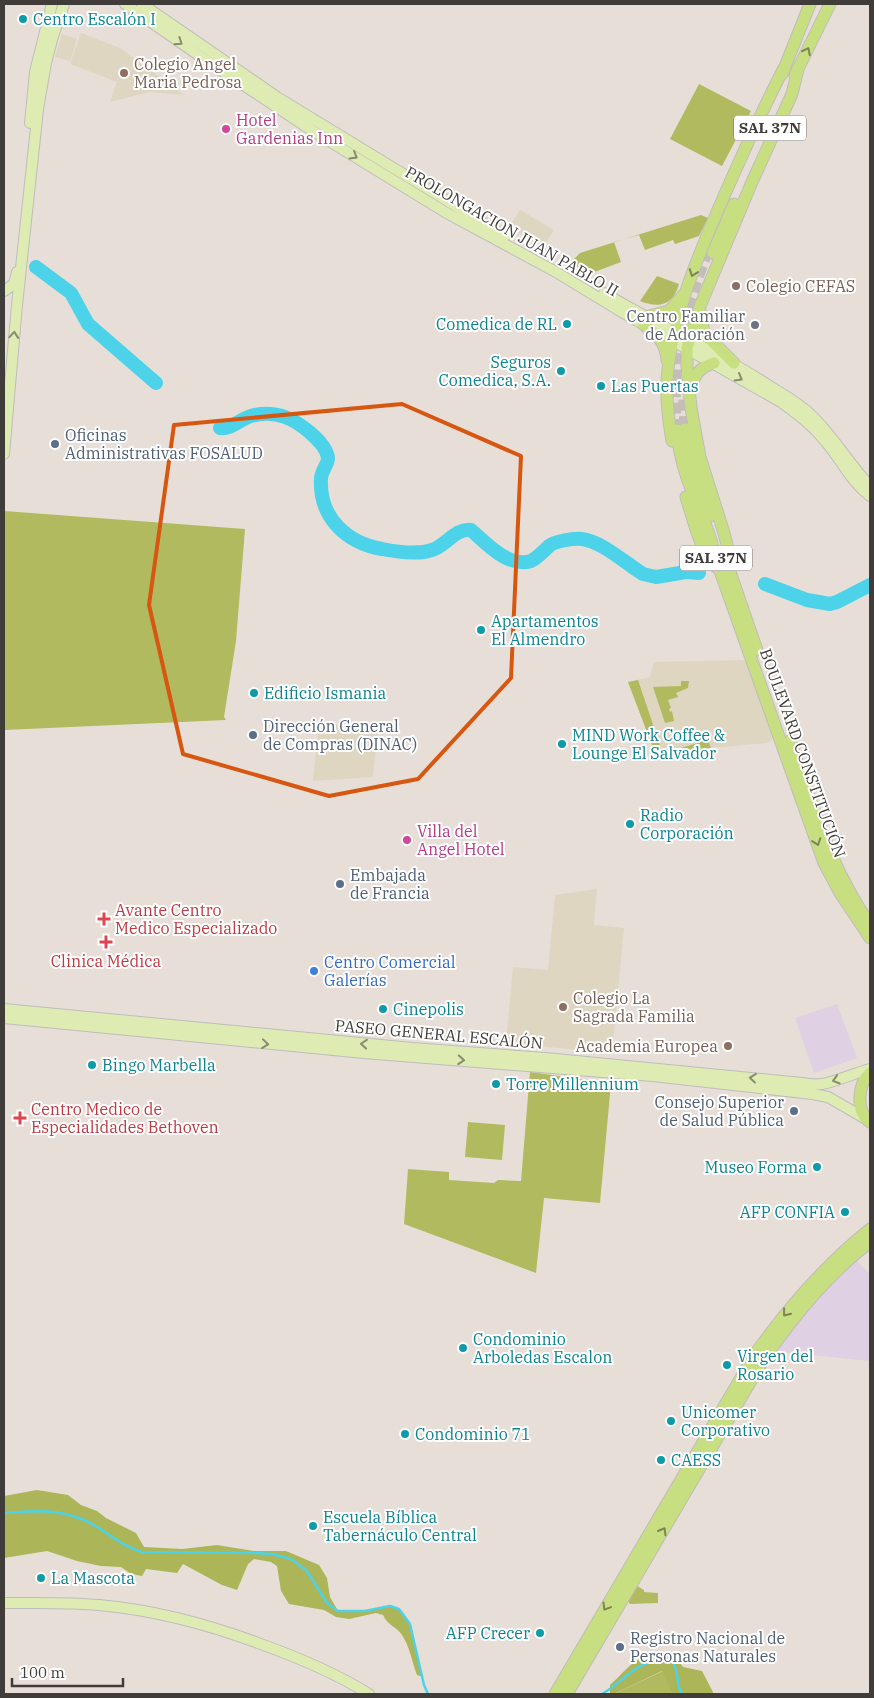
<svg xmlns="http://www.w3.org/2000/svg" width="874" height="1698" viewBox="0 0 874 1698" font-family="'IBM Plex Serif',serif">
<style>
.commercial{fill:#dfd0e3}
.education{fill:#ded6c0}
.green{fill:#b1ba5f}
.forest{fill:#acb557}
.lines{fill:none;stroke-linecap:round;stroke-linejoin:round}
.stream{stroke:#4cd3e9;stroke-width:2.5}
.river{stroke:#4cd3e9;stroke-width:14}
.highway-tunnel{stroke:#c5beb8;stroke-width:11;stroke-dasharray:11 5.5;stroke-linecap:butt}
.major-casing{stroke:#bebdbc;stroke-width:12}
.highway-casing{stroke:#bebdbc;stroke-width:13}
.major{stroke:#deecb3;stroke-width:10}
.highway{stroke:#c8df81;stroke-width:11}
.oneway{stroke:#878b70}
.oneway2{stroke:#7d8559}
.marked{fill:none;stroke:#d75610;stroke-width:4;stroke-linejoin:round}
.culture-dot{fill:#0f9aa8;stroke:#fff;stroke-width:2}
.education-dot{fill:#8d6e63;stroke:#fff;stroke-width:2}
.hotel-dot{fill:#d1479c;stroke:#fff;stroke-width:2}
.worship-dot{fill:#6b7280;stroke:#fff;stroke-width:2}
.service-dot{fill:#5c6f8a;stroke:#fff;stroke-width:2}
.health-dot{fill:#e0444e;stroke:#fff;stroke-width:2}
.shop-dot{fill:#3f7fe0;stroke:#fff;stroke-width:2}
.labels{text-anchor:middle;stroke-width:4;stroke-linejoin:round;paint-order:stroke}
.shield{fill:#fff;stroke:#797674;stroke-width:1}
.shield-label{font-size:15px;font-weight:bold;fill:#3f3c39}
.culture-label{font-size:16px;fill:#0d838f;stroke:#fff;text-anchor:start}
.education-label{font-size:16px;fill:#785e54;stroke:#fff;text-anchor:start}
.hotel-label{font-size:16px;fill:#b23c85;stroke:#fff;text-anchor:start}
.street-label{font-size:16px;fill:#3f3c39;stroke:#fff}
.worship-label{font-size:16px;fill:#5b616d;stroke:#fff;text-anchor:end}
.service-label{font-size:16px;fill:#4e5e75;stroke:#fff;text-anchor:start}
.health-label{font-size:16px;fill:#be3a42;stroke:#fff;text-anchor:start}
.shop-label{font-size:16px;fill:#366cbe;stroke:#fff;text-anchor:start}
</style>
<rect width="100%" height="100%" fill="#e7ded8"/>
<path class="commercial" d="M837,1004L857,1058L814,1073L795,1018Z
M854,1258L870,1274V1361L782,1352L779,1351L777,1347L792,1326Z"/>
<path class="education" d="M81,33L120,48L184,95L149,92L110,102L117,82L70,64Z
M62,34L77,39L70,61L55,57Z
M520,210L554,230L543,247L509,227Z
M747,660L773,734L772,740L766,743L655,753L628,682L650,677L654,662Z
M319,724L378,726L373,777L313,781Z
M597,889L594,925L624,928L612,1053L506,1043L513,967L548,970L555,895Z"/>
<path class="green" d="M699,84L751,111L722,166L670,139Z
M701,215L708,218L699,236L675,244L673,240L645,250L639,235L614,242L621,262L589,274L570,263L580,253Z
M657,276L679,284C673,305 660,309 640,301Z
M4,511L245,529L236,641L224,717L226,720L4,730Z
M638,680L662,751L674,750L701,742L703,738L701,733L705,732L711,748L655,753L628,682Z
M681,681H689L688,688L676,693L678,697L668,700L671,708L669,709L670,712L672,711L674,721L665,723L653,687L681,686Z
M530,1072L611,1083L600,1203L544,1198L536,1273L404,1224L408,1169L449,1172V1180L494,1183L498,1180L521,1181Z
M468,1122L505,1125L502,1160L465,1157Z
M634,1584L644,1590V1592L658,1593V1603L630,1604L627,1600Z
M663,1671L672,1694H614Z"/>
<path class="forest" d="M37,1490L68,1495L81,1505L97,1511L106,1518L136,1533L144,1547L182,1549L217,1545L254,1551H286L319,1565L327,1578L330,1597L338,1611H365L390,1606L399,1609L410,1624L423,1677L417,1675C412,1662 410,1647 402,1635C397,1627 388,1626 383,1615L376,1613L349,1619L336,1617L324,1610L289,1604L281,1591L277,1566L271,1562L254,1559L248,1564L237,1590L222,1585L183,1564L177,1573L146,1569L142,1576L131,1574L121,1567L101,1566L77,1561L47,1551L4,1558V1496Z
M658,1653L675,1656L683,1667L702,1671L714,1694H672L662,1671L614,1694H610V1685C628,1669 633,1657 658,1653Z"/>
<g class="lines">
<path class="stream" d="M4,1513C33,1511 56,1508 84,1520C105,1529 120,1546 142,1552L255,1553L272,1554L291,1559L307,1571L327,1603L338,1611H365L390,1606L399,1609L410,1624L424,1685L428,1694
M602,1694C629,1678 637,1657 672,1661C680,1671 675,1683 682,1694"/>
<path class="river" d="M36,267L71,293L88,324L156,383
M220,428C231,430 240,419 251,416C261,413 274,413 285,417C299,422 326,442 328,458C328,465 321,471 321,479C319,518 347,543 382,549C397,552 417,555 432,550C446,546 455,528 471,530C486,543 508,568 531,561C537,558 544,551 549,546C555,541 574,538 582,539C603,542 625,563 643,574L656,577L686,572L699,573
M765,584L807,600L830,604L837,602L870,585"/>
<path class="highway-tunnel" d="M682,323L708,250
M683,383L685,429
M677,430L675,401L677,341"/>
<defs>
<path id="major" d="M125,4L210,63L316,133L445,212L556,272L620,311L781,402C797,414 813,425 825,441C841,459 850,481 870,496
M142,4L277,97L505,236
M30,123L35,72L52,4
M4,291L14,284L17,272
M604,293C658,325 716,351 768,385C782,394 797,402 809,413C833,435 848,463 870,486
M4,454L17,305L38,109L46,63L53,36L64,4
M4,1009L412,1048L545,1058L802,1083C808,1084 816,1085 822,1084C839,1081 854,1073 870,1069
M4,1018L364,1053L653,1076L812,1094L828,1097L866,1119
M4,1603C36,1603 67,1602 99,1605C154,1610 207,1624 258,1643C297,1657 334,1672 369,1694"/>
<path id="highway" d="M782,74L810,4
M795,75L830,4
M713,253L734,204
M700,310L704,333L734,363
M645,317L669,311L683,295
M643,324C657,336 665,340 667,360
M692,389C693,375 700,367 714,363
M685,429L692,461L710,516
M677,430C679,467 696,500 709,534C713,546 716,559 720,571L824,863L840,893L870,938
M672,441C668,418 665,392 668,369C675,309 700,251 724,196C743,153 762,110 784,68
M686,497C693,518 700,552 716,567
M728,566L757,650
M730,573V557L724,533L700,457L691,408L687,366V348L700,306L752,182L792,94L798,69
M790,741C812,803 831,870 870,924
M870,1073C858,1084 855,1111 870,1122
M555,1694L755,1354C788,1308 825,1265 870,1229
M567,1694L765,1357C796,1314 828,1274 870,1242"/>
</defs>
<use href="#major" class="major-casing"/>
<use href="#highway" class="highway-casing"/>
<use href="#major" class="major"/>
<use href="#highway" class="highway"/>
</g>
<defs><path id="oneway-chevron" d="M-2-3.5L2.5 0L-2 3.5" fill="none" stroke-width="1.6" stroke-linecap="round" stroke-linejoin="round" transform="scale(1.25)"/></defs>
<g class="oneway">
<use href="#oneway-chevron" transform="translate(179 42) rotate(34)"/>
<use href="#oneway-chevron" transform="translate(354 156) rotate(31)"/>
<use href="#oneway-chevron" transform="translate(14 335) rotate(-85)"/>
<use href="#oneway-chevron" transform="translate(739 378) rotate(30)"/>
<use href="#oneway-chevron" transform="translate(265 1044) rotate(6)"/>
<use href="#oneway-chevron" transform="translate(364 1044) rotate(-175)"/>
<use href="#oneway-chevron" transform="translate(461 1060) rotate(4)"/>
<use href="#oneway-chevron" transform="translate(753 1078) rotate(-174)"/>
<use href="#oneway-chevron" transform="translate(836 1080) rotate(163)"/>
</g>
<g class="oneway2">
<use href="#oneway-chevron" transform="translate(807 51) rotate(-63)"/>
<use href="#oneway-chevron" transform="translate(693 273) rotate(110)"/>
<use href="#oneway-chevron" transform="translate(817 842) rotate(71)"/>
<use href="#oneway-chevron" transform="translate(786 1313) rotate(128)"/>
<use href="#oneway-chevron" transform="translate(663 1531) rotate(-60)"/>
<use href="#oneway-chevron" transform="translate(606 1607) rotate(121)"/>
</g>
<path class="marked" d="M402,404L521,456L511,678L418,779L329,796L183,754L149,605L174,425Z"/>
<g class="culture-dot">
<circle cx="23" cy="19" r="5"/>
<circle cx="567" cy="324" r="5"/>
<circle cx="561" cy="371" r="5"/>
<circle cx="601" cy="386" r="5"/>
<circle cx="481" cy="630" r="5"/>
<circle cx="254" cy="693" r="5"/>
<circle cx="562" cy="744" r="5"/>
<circle cx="630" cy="824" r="5"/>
<circle cx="383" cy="1009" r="5"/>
<circle cx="92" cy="1065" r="5"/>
<circle cx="496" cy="1084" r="5"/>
<circle cx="817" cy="1167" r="5"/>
<circle cx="845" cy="1212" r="5"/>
<circle cx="463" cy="1348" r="5"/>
<circle cx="727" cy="1365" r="5"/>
<circle cx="671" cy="1421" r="5"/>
<circle cx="405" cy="1434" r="5"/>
<circle cx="661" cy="1460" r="5"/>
<circle cx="313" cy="1526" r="5"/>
<circle cx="41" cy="1578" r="5"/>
<circle cx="540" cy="1633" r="5"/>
</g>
<g class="education-dot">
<circle cx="124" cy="73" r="5"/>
<circle cx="736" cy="286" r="5"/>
<circle cx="563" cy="1007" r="5"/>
<circle cx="728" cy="1046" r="5"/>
</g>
<g class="hotel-dot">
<circle cx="226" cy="129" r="5"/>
<circle cx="407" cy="840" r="5"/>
</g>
<circle class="worship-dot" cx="755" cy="325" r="5"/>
<g class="service-dot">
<circle cx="55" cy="444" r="5"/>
<circle cx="253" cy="735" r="5"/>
<circle cx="340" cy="884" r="5"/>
<circle cx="794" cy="1111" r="5"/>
<circle cx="620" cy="1647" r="5"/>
</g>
<g class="health-dot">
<path d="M101.5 911.5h5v5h5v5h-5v5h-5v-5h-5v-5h5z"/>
<path d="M103.5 934.5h5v5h5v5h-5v5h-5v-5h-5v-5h5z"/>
<path d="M17.5 1110.5h5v5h5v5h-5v5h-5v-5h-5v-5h5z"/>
</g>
<circle class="shop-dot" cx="314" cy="971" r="5"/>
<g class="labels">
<g class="shield">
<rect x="734" y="115.5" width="72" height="25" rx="4"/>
<rect x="680" y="545.5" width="72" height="25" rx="4"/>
</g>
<g class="shield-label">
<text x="770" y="133">SAL 37N</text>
<text x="716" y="563">SAL 37N</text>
</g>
<g class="culture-label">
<text x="33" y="25">Centro Escalón I</text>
<text x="557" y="330" text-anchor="end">Comedica de RL</text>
<text x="551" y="368" text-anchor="end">Seguros<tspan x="551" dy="18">Comedica, S.A.</tspan></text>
<text x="611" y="392">Las Puertas</text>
<text x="491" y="627">Apartamentos<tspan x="491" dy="18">El Almendro</tspan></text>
<text x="264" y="699">Edificio Ismania</text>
<text x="572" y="741">MIND Work Coffee &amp;<tspan x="572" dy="18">Lounge El Salvador</tspan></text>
<text x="640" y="821">Radio<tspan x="640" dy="18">Corporación</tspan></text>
<text x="393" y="1015">Cinepolis</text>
<text x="102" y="1071">Bingo Marbella</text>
<text x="506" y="1090">Torre Millennium</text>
<text x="807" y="1173" text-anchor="end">Museo Forma</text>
<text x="835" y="1218" text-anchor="end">AFP CONFIA</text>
<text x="473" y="1345">Condominio<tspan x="473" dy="18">Arboledas Escalon</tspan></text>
<text x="737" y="1362">Virgen del<tspan x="737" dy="18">Rosario</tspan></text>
<text x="681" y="1418">Unicomer<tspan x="681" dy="18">Corporativo</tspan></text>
<text x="415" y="1440">Condominio 71</text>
<text x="671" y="1466">CAESS</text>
<text x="323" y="1523">Escuela Bíblica<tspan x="323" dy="18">Tabernáculo Central</tspan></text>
<text x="51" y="1584">La Mascota</text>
<text x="530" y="1639" text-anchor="end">AFP Crecer</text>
</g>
<g class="education-label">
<text x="134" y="70">Colegio Angel<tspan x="134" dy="18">Maria Pedrosa</tspan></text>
<text x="746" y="292">Colegio CEFAS</text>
<text x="573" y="1004">Colegio La<tspan x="573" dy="18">Sagrada Familia</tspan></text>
<text x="718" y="1052" text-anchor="end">Academia Europea</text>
</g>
<g class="hotel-label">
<text x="236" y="126">Hotel<tspan x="236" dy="18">Gardenias Inn</tspan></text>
<text x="417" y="837">Villa del<tspan x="417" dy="18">Angel Hotel</tspan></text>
</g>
<g class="street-label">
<text transform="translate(512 231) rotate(30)" y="6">PROLONGACION JUAN PABLO II</text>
<text transform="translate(803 753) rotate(70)" y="6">BOULEVARD CONSTITUCIÓN</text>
<text transform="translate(439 1034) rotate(5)" y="6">PASEO GENERAL ESCALÓN</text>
</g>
<g class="worship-label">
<text x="745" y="322">Centro Familiar<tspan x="745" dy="18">de Adoración</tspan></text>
</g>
<g class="service-label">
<text x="65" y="441">Oficinas<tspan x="65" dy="18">Administrativas FOSALUD</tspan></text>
<text x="263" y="732">Dirección General<tspan x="263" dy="18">de Compras (DINAC)</tspan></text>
<text x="350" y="881">Embajada<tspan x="350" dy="18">de Francia</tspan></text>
<text x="784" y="1108" text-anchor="end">Consejo Superior<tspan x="784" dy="18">de Salud Pública</tspan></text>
<text x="630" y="1644">Registro Nacional de<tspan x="630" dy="18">Personas Naturales</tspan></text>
</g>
<g class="health-label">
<text x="115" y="916">Avante Centro<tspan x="115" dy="18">Medico Especializado</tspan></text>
<text x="106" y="967" text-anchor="middle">Clinica Médica</text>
<text x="31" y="1115">Centro Medico de<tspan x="31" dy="18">Especialidades Bethoven</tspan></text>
</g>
<g class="shop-label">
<text x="324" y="968">Centro Comercial<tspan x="324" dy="18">Galerías</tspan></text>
</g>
</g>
<rect width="874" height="1698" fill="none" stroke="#3f3c39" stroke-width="10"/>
<path d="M12 1678v8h111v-8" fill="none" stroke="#3f3c39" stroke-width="2.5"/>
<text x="20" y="1678" font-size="15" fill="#3f3c39" stroke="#ffffff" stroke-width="4" paint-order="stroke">100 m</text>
</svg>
